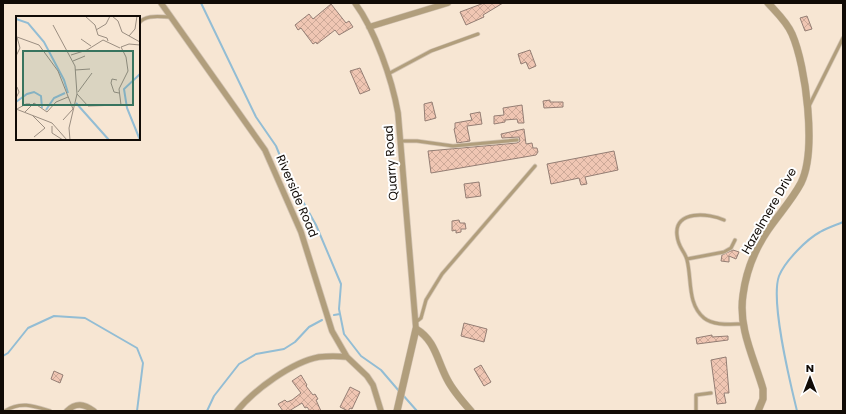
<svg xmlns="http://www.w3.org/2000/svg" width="846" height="414" viewBox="0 0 846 414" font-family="Poppins,sans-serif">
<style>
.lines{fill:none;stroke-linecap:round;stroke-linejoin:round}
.stream{stroke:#93bdd4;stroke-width:2}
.building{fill:url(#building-cross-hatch);stroke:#947e74}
.service-casing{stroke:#d2c3b2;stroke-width:4.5}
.minor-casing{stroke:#d2c3b2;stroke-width:7}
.tertiary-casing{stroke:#d2c3b2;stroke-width:8}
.service{stroke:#b19e7c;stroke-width:3}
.minor{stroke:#b19e7c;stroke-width:5.5}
.tertiary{stroke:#b19e7c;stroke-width:7}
.labels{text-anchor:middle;stroke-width:4;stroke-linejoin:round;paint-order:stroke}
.street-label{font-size:12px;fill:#110b06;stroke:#fff}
.inset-river{fill:none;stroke:#93bdd4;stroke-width:2}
.inset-road{fill:none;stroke:#9b8e81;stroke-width:1}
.view{fill:#38745f;fill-opacity:0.15;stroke:#38745f;stroke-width:2}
.inset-edge{fill:none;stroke:#110b06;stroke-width:2}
</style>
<defs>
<pattern id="building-cross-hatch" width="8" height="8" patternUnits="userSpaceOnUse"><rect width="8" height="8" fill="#f0c6b3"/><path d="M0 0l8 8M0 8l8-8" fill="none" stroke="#cda998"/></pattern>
</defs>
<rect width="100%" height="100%" fill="#f7e6d3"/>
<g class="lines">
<path class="stream" d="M201,3L256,117L276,146L287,173L316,225L341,284L339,309L344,334L361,356L381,370L399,391
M334,315L340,314
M3,356L8,353L28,328L54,316L85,318L137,348L143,363L137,411
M402,394L417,411
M207,411L214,396L239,364L256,354L284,349L295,342L309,327L322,320
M797,411C790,382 770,301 779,276C785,261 807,239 820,232C827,228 836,225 843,222"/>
</g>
<path class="building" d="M484,3H503L483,15L484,17L466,25L460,12Z
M331,4L346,23L349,21L353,27L339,35L335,30L317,44L316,42L313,44L301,28L298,30L295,25L309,14L313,19Z
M807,16L812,29L805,31L800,18Z
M530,50L536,66L529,69L526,62L521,64L518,54Z
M360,68L370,90L360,94L350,71Z
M550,100V102H563V107L544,108L543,101Z
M432,102L436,118L425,121L424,104Z
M522,105L524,123H518L517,119L505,120V122L494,124V116L504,115L503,108Z
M480,112L482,124L467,126L470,141L457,143L454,129L455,128V123L472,120L470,114Z
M524,129L526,144L532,143L533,148H537L538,152L536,155L431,173L428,151L517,143L520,141L519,137L502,138L501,134Z
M614,151L618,170L585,177L587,184L581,185L579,178L551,184L547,164Z
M479,182L481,196L466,198L464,184Z
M459,220L460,223H465L466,229H461V232L456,233V230L452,231V221Z
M733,250L739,252L736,259L729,256V262L721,261L722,255Z
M464,323L487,329L484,342L461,336Z
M712,335V337L728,336V340L697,344L696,338Z
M726,357L729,393H724L726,403L717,404L711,360Z
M481,365L491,382L484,386L474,369Z
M54,371L63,375L60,383L51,379Z
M301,375L307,385L306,386L313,395L315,394L318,399L316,400L321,411H310L307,407L305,408L302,403L289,411H283L278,404L285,400L287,402L292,400L301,393L292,381Z
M350,387L360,392L352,409L350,408L348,411L340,407Z"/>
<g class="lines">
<defs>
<path id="service" d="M139,23C146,14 160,17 171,17
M388,74L431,51L478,34
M809,106L843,38
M402,141H417L453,146L517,140
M724,220C709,213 674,210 677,235C678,248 685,251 687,260C692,279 687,304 704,318C714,326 731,324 743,324
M687,259L724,252L731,248L735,240
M416,322L421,318L426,300L442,274L535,166
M5,411C21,401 34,406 50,411
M696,411V395L711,393"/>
<path id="minor" d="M161,3L265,150L301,232L332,331L347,357L367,376L373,385L381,411
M355,3C375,30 392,79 398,113L416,329
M369,27L448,3
M67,411C76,402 84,404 94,411
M237,411C254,390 292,362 319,357C328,356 338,356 347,357"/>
<path id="tertiary" d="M397,411L416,329C435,340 437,360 447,379C453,391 462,401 471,411
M758,411L763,399V389C754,358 738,328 743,295C746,272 755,249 768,230C779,214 792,200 801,183C817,151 806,66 792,34C787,22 777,13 768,3"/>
</defs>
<use href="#service" class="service-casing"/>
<use href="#minor" class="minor-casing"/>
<use href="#tertiary" class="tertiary-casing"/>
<use href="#service" class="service"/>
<use href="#minor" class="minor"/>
<use href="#tertiary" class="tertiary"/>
</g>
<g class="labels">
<g class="street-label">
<text transform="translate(391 163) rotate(-94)" y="4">Quarry Road</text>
<text transform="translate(297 196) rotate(67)" y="4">Riverside Road</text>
<text transform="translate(769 211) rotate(-60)" y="4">Hazelmere Drive</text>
</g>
</g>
<g transform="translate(16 16)">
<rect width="124" height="124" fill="#f7e6d3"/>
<path class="inset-river" d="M0,3L12,7L28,26L48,64L52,77M0,86L11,78L18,76L25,80L26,92M60,87L93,124M30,94L38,82L49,77M124,124L111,92L108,73L124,58"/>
<path class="inset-road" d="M69,0L79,9L82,19L91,22L92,25M96,0L102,5L106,16L124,26M37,9L59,50L61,78L53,112L54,124M80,14L90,8L94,0M113,20L119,13L121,0M65,23L75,30M55,39L71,34L87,24L104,32M0,40L4,32L1,21L23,29L42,55L57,93M57,45L69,40M59,54L74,53M101,64L96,63L95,67L98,76L103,77M62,76L76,57M61,78L72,90L105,89L103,73L112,55L110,41L105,31L113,28L124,29M0,82L3,76L1,71M0,93L36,107L51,124M1,93L10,88H14M9,96L18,87L31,96L40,86L52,81M16,99L29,112L18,121M47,104L57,93M36,110V117L47,124"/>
<path class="view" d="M7,35H117V89H7Z"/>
<rect width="124" height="124" class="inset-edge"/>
</g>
<rect width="846" height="414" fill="none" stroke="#110b06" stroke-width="8"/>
<g transform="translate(810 378)" stroke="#ffffff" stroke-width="3" paint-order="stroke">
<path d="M0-3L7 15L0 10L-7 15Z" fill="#110b06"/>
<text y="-6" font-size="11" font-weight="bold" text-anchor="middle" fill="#110b06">N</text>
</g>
</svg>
